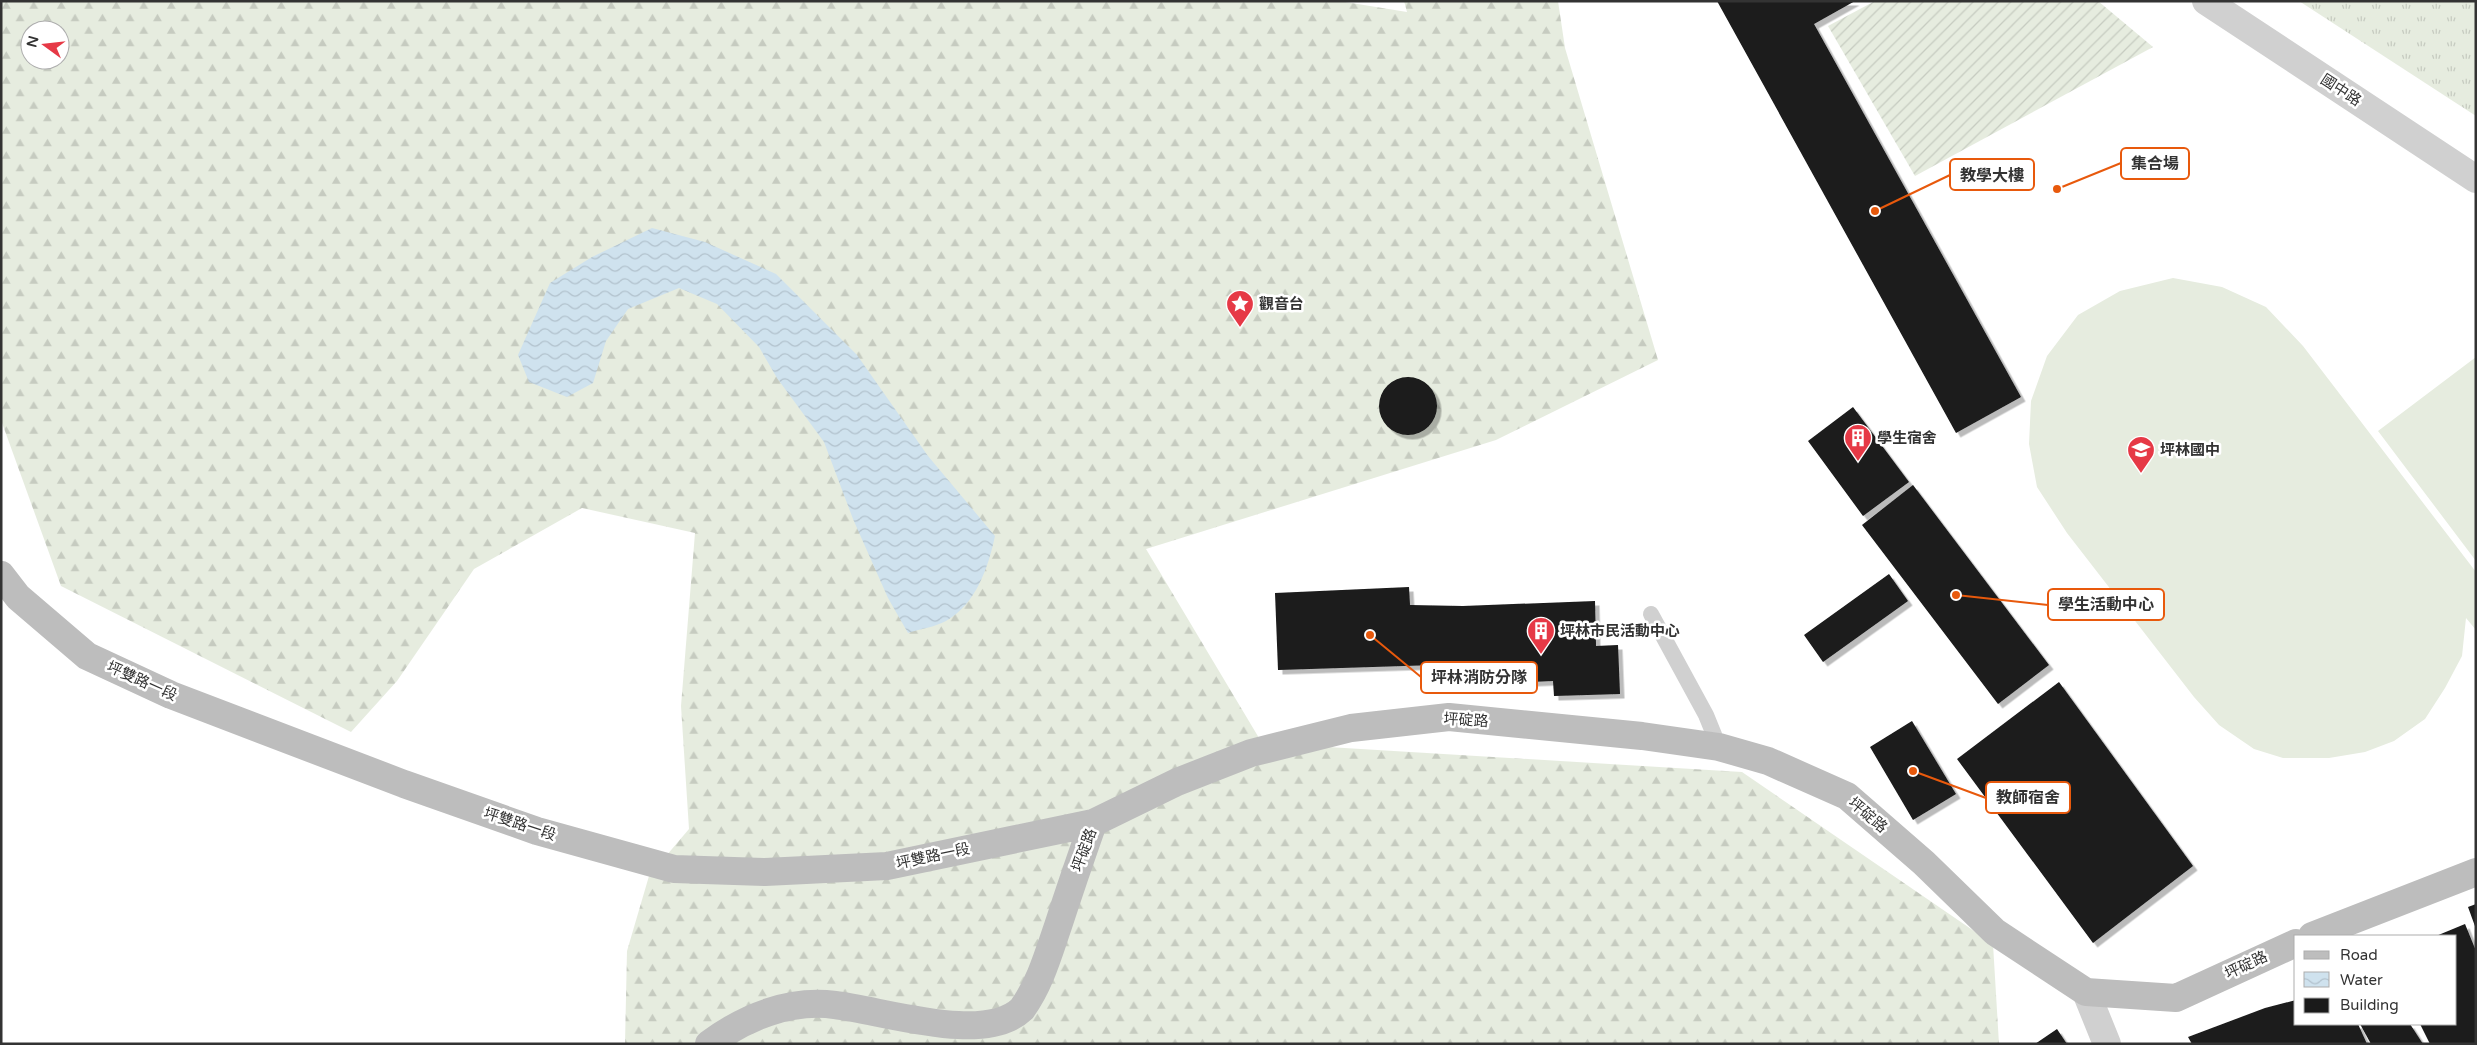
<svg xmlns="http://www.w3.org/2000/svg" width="2477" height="1045" viewBox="0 0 2477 1045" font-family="'Varela Round','Noto Sans TC',sans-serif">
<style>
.grass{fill:url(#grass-tufts)}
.forest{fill:url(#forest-firs);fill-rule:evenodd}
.garden{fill:url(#garden-furrows)}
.pitch{fill:#e6ecdf}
.water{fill:url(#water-waves)}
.building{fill:#1a1a1a;filter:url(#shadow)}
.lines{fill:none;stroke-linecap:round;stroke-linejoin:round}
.lane{stroke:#d0d0d0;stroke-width:16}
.street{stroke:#d0d0d0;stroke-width:28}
.secondary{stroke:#bdbdbd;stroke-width:28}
.labels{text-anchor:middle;stroke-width:5;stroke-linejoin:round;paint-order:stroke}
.street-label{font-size:15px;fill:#333;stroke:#fff}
.poi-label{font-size:15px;font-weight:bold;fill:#333;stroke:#fff;text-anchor:start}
.leader{fill:none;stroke:#e8590c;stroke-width:2}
.callout-dot{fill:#e8590c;stroke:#fff;stroke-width:2}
.callout{fill:#fff;stroke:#e8590c;stroke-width:2}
.callout-label{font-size:16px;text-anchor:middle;font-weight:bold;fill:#333}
</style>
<defs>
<pattern id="grass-tufts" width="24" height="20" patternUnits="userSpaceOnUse" patternTransform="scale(1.25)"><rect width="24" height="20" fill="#e6ecdf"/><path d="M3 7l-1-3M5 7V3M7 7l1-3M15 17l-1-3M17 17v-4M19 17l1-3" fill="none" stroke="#c6cbc0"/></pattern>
<pattern id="forest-firs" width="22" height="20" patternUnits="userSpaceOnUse" patternTransform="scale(1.25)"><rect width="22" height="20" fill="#e6ecdf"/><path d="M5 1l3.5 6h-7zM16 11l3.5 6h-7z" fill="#c6cbc0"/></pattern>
<pattern id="garden-furrows" width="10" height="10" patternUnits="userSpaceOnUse" patternTransform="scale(1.25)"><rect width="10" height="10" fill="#e6ecdf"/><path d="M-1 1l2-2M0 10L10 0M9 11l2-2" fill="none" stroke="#c6cbc0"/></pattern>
<pattern id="water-waves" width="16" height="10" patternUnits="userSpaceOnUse" patternTransform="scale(1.25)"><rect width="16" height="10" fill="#cfe2ee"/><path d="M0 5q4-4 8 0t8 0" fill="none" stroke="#b2c2cd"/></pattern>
<filter id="shadow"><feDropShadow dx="4.5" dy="4.5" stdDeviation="0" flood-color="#0004"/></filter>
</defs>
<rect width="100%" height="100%" fill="#fff"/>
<path class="grass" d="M2299,1H2476V116Z"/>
<path class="forest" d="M1,1H1339L1407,12L1404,1H1558L1565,48L1658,360L1496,440L1146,549L1262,743L1742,772L1993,944L1999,1044H625L627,951L649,876L689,829L681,706L695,533L582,508L474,569L397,681L351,732L61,586L1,420ZM30,30H60V60H30Z"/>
<path class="garden" d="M1875,1H2098L2153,47L1915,176L1828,26Z"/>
<path class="pitch" d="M2173,278L2222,287L2266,307L2303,346L2476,572V630L2466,618L2462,656L2445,688L2425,719L2394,741L2365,752L2329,758H2283L2254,749L2219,725L2194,697L2067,533L2037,487L2029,444L2031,401L2047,356L2078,315L2120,291Z
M2476,357V561L2378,431Z"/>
<path class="water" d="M652,228L705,242L776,274L857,355L928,456L995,536C988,568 976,604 946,621C935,627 920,629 908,633L888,598L853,519L824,442L777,378L759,347L717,304L679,288L628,309L606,341L593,383L567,397L529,382L518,355L550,283L592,257Z"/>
<path class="building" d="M1717,1H1855L1814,24L2021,397L1956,433Z
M1379 406a29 29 0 1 1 58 0a29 29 0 1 1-58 0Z
M1853,407L1909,482L1863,516L1808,441Z
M1913,485L2049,665L1998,704L1862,525Z
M1889,574L1908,601L1823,662L1804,635Z
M1409,587L1410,605L1463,606L1595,601L1596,646L1618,645L1620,694L1554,696L1553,681L1436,686L1435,665L1278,670L1275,593Z
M2059,682L2193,866L2093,943L1957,759Z
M1912,721L1956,794L1913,820L1870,747Z
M2476,904V929L2468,907Z
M2465,924L2476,951V1044H2430L2420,1024H2456V936H2436Z
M2296,1000V1024H2358L2367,1044H2192L2188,1037L2265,1008Z
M2360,1024H2410L2423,1044H2371Z
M2057,1029L2067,1044H2035Z"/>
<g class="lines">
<path class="lane" d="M1651,614L1706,715L1719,747"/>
<path class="street" d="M2206,1L2476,179
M2086,992L2107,1044"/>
<path class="secondary" d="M1,575L18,597L87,656L171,695L404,784L537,831L674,869L765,872L887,866L1093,823L1177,782L1251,753L1351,728L1449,717L1642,736L1719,747L1768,761L1847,796L1924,863L1995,932L2086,992L2176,998L2296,943
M2312,936L2476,872
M709,1044C745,1017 790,999 835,1005C885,1011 985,1045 1022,1009C1040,984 1048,955 1058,926C1069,892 1081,857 1093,823"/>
</g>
<defs>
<symbol id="sight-pin" viewBox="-11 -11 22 30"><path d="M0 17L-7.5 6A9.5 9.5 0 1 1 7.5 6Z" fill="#e63946" stroke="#fff"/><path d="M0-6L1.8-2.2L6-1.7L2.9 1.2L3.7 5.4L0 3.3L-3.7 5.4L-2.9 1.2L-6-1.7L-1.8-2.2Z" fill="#fff"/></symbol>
<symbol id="building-pin" viewBox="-11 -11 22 30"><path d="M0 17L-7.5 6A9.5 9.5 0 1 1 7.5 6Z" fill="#e63946" stroke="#fff"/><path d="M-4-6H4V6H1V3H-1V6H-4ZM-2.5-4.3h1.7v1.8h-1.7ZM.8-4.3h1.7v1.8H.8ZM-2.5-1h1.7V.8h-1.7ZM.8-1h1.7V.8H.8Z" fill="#fff"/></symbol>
<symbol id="school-pin" viewBox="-11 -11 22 30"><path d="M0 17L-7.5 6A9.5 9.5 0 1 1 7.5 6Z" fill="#e63946" stroke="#fff"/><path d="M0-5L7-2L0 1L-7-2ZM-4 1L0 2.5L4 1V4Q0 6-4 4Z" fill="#fff"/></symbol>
</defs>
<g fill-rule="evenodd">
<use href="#sight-pin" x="1224" y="288" width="32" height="43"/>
<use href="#building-pin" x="1842" y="422" width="32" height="43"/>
<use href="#school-pin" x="2125" y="434" width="32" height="43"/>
<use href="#building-pin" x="1525" y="615" width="32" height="43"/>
</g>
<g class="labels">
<g class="street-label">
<text transform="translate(2341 90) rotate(33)" y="5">國中路</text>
<text transform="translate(142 681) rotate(24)" y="5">坪雙路一段</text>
<text transform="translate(1466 720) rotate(3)" y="5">坪碇路</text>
<text transform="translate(1868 815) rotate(40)" y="5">坪碇路</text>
<text transform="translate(520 824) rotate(18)" y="5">坪雙路一段</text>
<text transform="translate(1084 850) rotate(-70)" y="5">坪碇路</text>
<text transform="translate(933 856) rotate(-12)" y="5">坪雙路一段</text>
<text transform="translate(2246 965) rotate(-25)" y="5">坪碇路</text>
</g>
<g class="poi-label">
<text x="1259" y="309">觀音台</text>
<text x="1877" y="443">學生宿舍</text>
<text x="2160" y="455">坪林國中</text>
<text x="1560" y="636">坪林市民活動中心</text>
</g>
</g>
<path class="leader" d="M2057 189L2121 163M1875 211L1950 175M1956 595L2048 605M1370 635L1421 677M1913 771L1986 798"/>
<g class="callout-dot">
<circle cx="2057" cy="189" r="5"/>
<circle cx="1875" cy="211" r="5"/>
<circle cx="1956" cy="595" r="5"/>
<circle cx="1370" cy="635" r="5"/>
<circle cx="1913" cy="771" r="5"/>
</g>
<g class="callout">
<rect x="2121" y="148" width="68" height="31" rx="5"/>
<rect x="1950" y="159" width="84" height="31" rx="5"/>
<rect x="2048" y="589" width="116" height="31" rx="5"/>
<rect x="1421" y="662" width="116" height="31" rx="5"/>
<rect x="1986" y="782" width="84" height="31" rx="5"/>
</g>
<g class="callout-label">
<text x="2155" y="169">集合場</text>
<text x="1992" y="181">教學大樓</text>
<text x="2106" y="610">學生活動中心</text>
<text x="1479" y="683">坪林消防分隊</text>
<text x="2028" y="803">教師宿舍</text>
</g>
<rect width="2477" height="1045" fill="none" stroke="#333333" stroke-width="5"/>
<rect x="2294" y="935" width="162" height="90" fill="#ffffff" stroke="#adadad"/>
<rect x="2304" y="951" width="25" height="8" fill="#bdbdbd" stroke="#adadad"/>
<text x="2340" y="960" font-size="15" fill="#333333">Road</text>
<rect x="2304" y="972" width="25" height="15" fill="url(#water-waves)" stroke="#adadad"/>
<text x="2340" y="985" font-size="15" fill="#333333">Water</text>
<rect x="2304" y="998" width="25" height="15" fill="#1a1a1a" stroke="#adadad"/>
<text x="2340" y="1010" font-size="15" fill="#333333">Building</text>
<g transform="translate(45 45) rotate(285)"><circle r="24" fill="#ffffff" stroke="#adadad"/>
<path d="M0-4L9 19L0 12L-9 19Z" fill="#e63946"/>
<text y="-8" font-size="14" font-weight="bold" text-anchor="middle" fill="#333333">N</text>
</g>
</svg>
